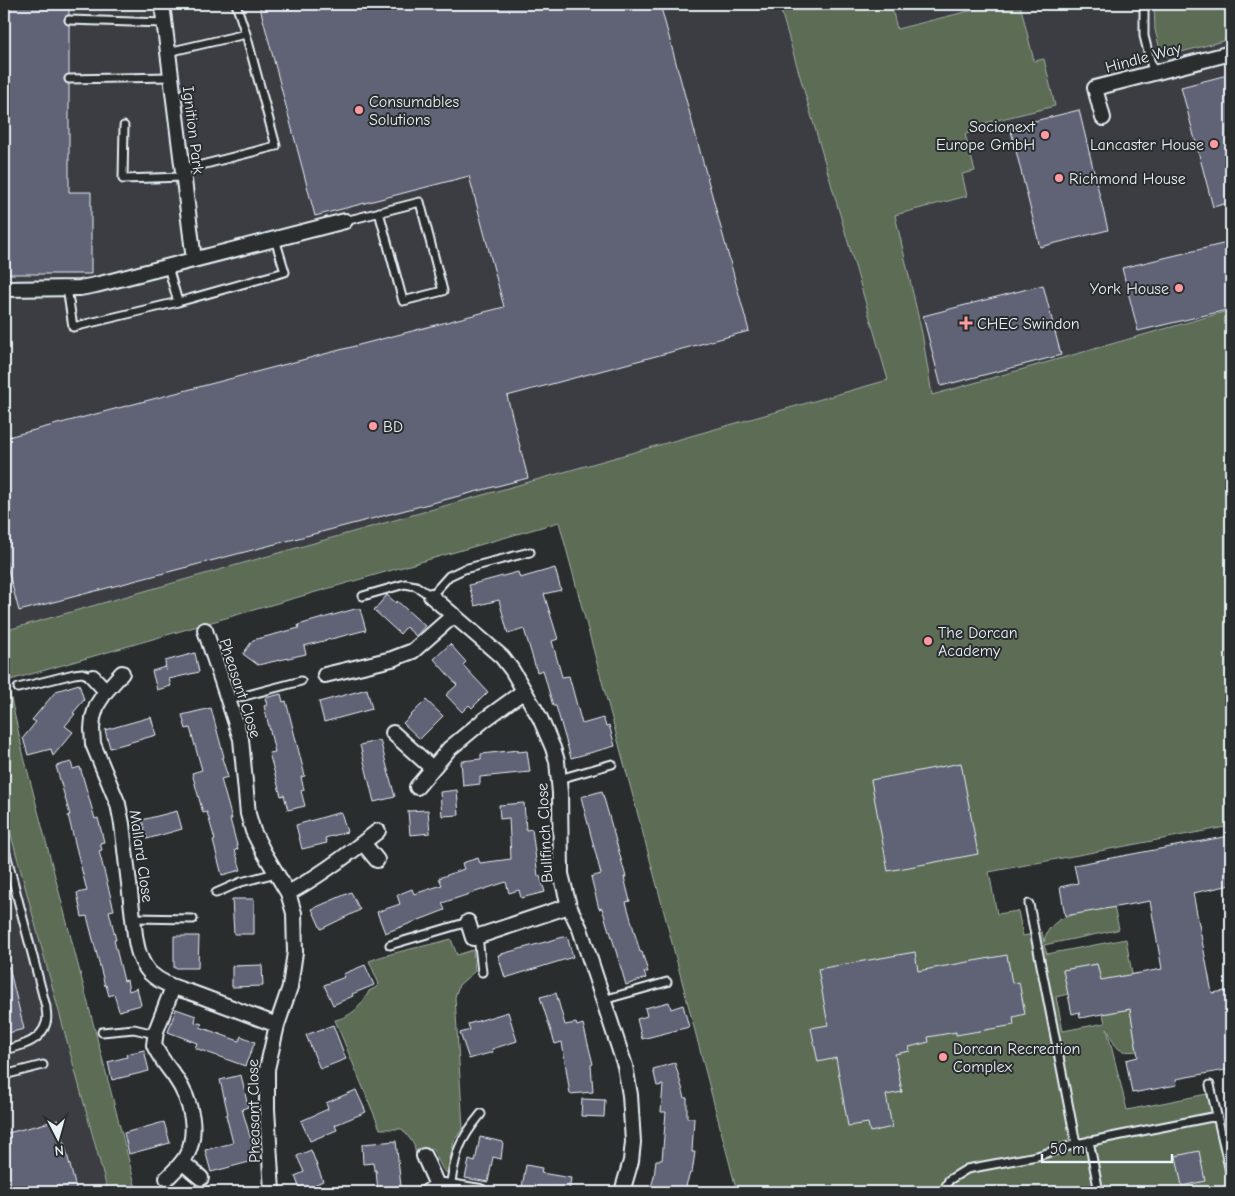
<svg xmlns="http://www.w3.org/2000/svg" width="1235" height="1196" viewBox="0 0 1235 1196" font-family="'Comic Neue',sans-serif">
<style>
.built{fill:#3a3d43}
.green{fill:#5d6c54;stroke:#a2aea6}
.building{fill:#5f6375;stroke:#e8f1f8}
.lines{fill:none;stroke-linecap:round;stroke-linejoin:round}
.service-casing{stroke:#e8f1f8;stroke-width:11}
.minor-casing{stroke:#e8f1f8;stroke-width:18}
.service{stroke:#2a2d2e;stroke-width:7}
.minor{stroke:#2a2d2e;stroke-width:14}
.poi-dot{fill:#ff9aa2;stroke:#2a2d2e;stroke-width:2}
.labels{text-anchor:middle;stroke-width:4;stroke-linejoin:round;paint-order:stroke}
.street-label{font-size:16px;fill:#e8f1f8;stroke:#2a2d2e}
.poi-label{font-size:16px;fill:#e8f1f8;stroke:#2a2d2e;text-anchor:start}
</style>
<rect width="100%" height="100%" fill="#2a2d2e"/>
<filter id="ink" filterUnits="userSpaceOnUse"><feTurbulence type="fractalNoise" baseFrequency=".02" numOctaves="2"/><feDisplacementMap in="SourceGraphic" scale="10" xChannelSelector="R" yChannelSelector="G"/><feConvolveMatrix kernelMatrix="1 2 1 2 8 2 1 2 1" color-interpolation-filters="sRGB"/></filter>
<g filter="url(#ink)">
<path class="built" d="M4,4H779L889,380L4,631Z
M802,4H1231V309L913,401Z
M4,809L108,1192H4Z"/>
<path class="green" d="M779,4H891L897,29L997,4H1020L1034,61L1044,59L1055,106L985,123L986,128L965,134L975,171L962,174L967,196L895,215L922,333L932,395L1231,310V826L989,872L997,914L1018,911L1023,936L1042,932L1044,942C1049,911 1090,912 1114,907L1119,929L1117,930L1044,945L1047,954L1126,939L1132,974L1102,988L1097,964L1064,970L1068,994L1056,997L1063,1031L1105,1023L1103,1014L1130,1009L1137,1051C1114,1054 1116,1045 1107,1029L1127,1110L1212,1093L1231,1164V1192H737L659,893L559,522L7,681L24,757L137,1192H108L4,809V631L888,380Z
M1154,4H1231V39L1162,57L1155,30Z
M451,939L457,955L473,950L475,971L459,985L455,997L463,1128L454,1141L447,1173L443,1170L432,1148L416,1156L414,1144L402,1129H380L335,1020C351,1017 362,1006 369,991L375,988L379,984L369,961C395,951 424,947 451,939Z"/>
<path class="building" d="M4,4H69V15L65,17L64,20L66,24L69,25V74L66,75L64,79L65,82L69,84V192H91V274H4Z
M259,4H660L749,331L507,396L528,478L19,611L4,555V438L504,307L469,176L315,216Z
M1231,74V202L1213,207L1181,87Z
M1079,110L1108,230L1040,247L1010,127Z
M1231,242V309L1138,331L1122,268Z
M1043,285L1061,355L941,386L923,316Z
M555,568L561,590L544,594L558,639L552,641L562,677L569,676L582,724L603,718L606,726L609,725L615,746L571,758L556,706H553L543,670L537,672L524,629L508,634L499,600L475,606L469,585L518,572L520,578Z
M387,595L396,603L397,601L425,626L416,636L406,627L400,634L374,610Z
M355,609H360L366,630L304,646L306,654L258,665L243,654L253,640L299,628L298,625Z
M450,644L466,662L463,665L488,692L472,708L469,705L462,712L446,695L457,685L434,659Z
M195,653L199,672L169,679L171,686L157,690L152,671L165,667L166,671L165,661Z
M79,684L84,700L73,713L75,714L65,726L73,732L53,756L51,749L28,755L23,738L36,722L32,720L56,691Z
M367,689L372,709L324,722L319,702Z
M281,694L283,702L286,701L305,776L301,777L304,790L301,791L305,806L288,810L284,795L281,796L269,753L275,752L264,706L267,705L265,698Z
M426,700L443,716L420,739L403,723Z
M211,708L224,757L222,758L228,777L221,779L232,819H230L238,849L235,850L241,870L222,875L213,841L215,840L207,812L203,813L192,773L202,770L190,728L186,729L182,715Z
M151,717L156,735L110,748L105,730Z
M380,740L395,797L374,802L360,745Z
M518,750V752L527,751L530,772L480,777V784L463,786L461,761L481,759V754Z
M71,762L73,769L80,767L95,819L98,818L104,842L100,843L102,850L99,851L114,910L109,911L116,940H114L124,981L127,980L129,991L137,988L141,1005L119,1011L114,994L109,996L106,985L105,986L87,916L82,917L77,893L87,891L68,815H70L56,766Z
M961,763L978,854L888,871L871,780Z
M457,790L459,815L442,816L440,792Z
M602,791L626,877H624L630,901L626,902L640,952H642L648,972H644L646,978L626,985L610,931H609L602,908L599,909L591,877L601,874L581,797Z
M524,803L526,830L532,829L538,876H540L545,892L521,898L519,890L509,893L506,882L442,903L445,910L385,933L377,912L400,904L397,895L412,889L414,894L442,885L439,878L464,869L462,863L478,858L480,863L511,859L509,818L500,819L499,805Z
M428,810L430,833L410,835L408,811Z
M177,811L182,829L147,839L142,820Z
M341,812L347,832L325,838L327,843L302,849L296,825Z
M1229,836L1231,850V885L1193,893L1212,993L1231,990V1069L1176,1079L1177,1085L1132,1093L1126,1060L1138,1057L1130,1009L1080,1018L1079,1012L1072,1014L1063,970L1097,964L1101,980L1162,969L1150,901L1065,916L1060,887L1078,883L1074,865Z
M351,892L360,910L321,929L312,909Z
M232,899H254V934H234Z
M174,936H199L198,968H174Z
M567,936L573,957L505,978L498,955Z
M915,952L918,971L1007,955L1012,983L1019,982L1025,1014L1013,1017L1014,1025L956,1035V1032L928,1037L929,1042L909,1047L910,1051L895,1054L902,1092L886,1095L892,1127L870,1132L868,1123L848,1126L836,1058L818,1062L811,1028L828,1025L818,969Z
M262,965L263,986L232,987V966Z
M365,965L374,985L352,994L353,996L333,1005L324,985L345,977L343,974Z
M4,967H9L24,1029L4,1034Z
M556,993L565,1025L576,1023L577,1026L583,1024L593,1064L591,1065L593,1092L570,1094L562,1042L555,1044L540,997Z
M669,1002L671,1009L683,1005L689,1027L642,1039L637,1019L647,1016L645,1008Z
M176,1009L196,1016L195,1022L202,1024L200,1027L239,1041L241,1036L255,1042L245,1066L195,1048L197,1043L168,1032Z
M508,1012L517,1041L492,1049L493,1052L469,1059L460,1033L470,1030L468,1024Z
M333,1025L346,1059L320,1069L306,1035Z
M144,1050L149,1071L112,1080L108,1062L127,1057L126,1054Z
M675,1063L685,1098H687V1118H694L692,1152H695L692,1173H690L684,1192H658L650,1190L654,1177L656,1160H662L666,1112H661L663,1085L657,1086L653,1069Z
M241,1075L248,1107L242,1109L257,1160L211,1172L205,1150L233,1143L226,1115L228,1114L220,1080Z
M356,1090L366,1112L335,1125L337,1130L310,1141L301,1121L328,1109L326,1103Z
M582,1099L605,1100L604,1117L581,1116Z
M58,1120L77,1192H4V1134Z
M164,1122L170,1143L129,1154L124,1133Z
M480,1137L503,1142L501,1159L493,1157L488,1182L465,1178L469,1160L475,1162Z
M396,1141L401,1186H398L399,1192H378L376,1170H374L373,1163L363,1164L362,1144Z
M311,1150L323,1181L316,1184L319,1192H301L295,1176L304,1172L297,1156Z
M1199,1151L1205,1181L1182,1186L1176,1156Z
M526,1165L542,1168L541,1173L571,1178L569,1192H550L522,1187Z"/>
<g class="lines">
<defs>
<path id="service" d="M1144,4V36L1153,72
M69,20L164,23
M168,52L246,34L236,4
M69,79L170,77
M124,126L123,179L183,177
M182,170L276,146L246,34
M345,221L420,202L443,291L403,301L379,212
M168,267L178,302L285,272L275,239
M67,288L73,327L178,302
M363,596L405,584L416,586L431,596L449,576L464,569L530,552
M18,688L74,674L82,673L93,677
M229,700L301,681
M559,779L612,764
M4,846L46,1007C46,1011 48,1018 46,1023C41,1042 20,1046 4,1050
M216,893L241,882L276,873
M1029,904L1076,1144
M133,918L193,919
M478,936L482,972
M390,945L468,922
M603,1000L667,982
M102,1032L134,1029L155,1034
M4,1075L43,1065
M1210,1085L1231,1176
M1089,1141L1099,1192
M450,1187C456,1152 458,1142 481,1114
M943,1192L949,1180L967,1169L1037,1156L1076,1144L1217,1116"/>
<path id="minor" d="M162,4L194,260
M1103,118L1095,88L1231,53
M4,289L80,288L96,285L345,221
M431,596L502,657L512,670L540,718L553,748L557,761L560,793L561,874L569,906L580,929L625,1066L630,1095L633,1142L631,1161L622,1192
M205,630L241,739L248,814L253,831L263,851L288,893L294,913L295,952L290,987L277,1025L267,1069V1109L272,1192
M122,673L106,691L97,705L93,718L92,729L93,744L118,804L122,824L135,935C137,949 140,962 150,973C164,986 181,989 198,995C225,1005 251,1015 277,1025
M325,675L392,659L413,651L454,615
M93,677L106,691
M393,733L432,768
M417,787L449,749L484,720L524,691
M363,843L377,860
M288,893C320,876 349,854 378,831
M468,922L473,938L569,906
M424,1156L437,1185L427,1192
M182,1162L201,1178
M167,1178C173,1172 180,1166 185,1158C200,1133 191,1100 175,1077C168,1067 159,1057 154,1045L156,1031L173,987
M437,1185L480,1192"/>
</defs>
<use href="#service" class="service-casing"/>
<use href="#minor" class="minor-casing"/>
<use href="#service" class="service"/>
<use href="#minor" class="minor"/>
</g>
</g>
<g class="poi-dot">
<circle cx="359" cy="110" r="5"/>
<circle cx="1045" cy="135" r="5"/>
<circle cx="1214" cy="144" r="5"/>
<circle cx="1059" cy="178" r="5"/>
<circle cx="1179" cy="288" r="5"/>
<path d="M963.5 315.5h5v5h5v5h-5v5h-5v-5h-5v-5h5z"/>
<circle cx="373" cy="426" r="5"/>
<circle cx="928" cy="641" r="5"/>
<circle cx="943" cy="1057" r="5"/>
</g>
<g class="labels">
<g class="street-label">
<text transform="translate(1143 57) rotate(-15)" y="6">Hindle Way</text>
<text transform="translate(194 130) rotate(83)" y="6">Ignition Park</text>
<text transform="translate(241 688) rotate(72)" y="6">Pheasant Close</text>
<text transform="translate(544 833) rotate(-93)" y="6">Bullfinch Close</text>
<text transform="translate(142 856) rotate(82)" y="6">Mallard Close</text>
<text transform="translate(253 1111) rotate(-91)" y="6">Pheasant Close</text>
</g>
<g class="poi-label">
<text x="369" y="107">Consumables<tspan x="369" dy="18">Solutions</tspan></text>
<text x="1035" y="132" text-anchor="end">Socionext<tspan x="1035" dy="18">Europe GmbH</tspan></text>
<text x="1204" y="150" text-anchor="end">Lancaster House</text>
<text x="1069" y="184">Richmond House</text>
<text x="1169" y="294" text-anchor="end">York House</text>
<text x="977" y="329">CHEC Swindon</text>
<text x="383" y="432">BD</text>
<text x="938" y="638">The Dorcan<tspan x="938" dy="18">Academy</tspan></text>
<text x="953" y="1054">Dorcan Recreation<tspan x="953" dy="18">Complex</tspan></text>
</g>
</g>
<rect width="1235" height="1196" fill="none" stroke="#2a2d2e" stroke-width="20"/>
<rect x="10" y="10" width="1215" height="1176" fill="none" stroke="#e8f1f8" stroke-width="2" filter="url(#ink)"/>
<g transform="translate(58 1138) rotate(174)" stroke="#2a2d2e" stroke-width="4" paint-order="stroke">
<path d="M0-4L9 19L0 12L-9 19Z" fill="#e8f1f8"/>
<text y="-8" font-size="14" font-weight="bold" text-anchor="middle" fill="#e8f1f8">N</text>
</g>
<path d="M1042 1154v8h130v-8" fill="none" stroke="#e8f1f8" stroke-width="2.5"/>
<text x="1050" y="1154" font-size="15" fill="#e8f1f8" stroke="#2a2d2e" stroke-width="4" paint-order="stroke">50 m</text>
</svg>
